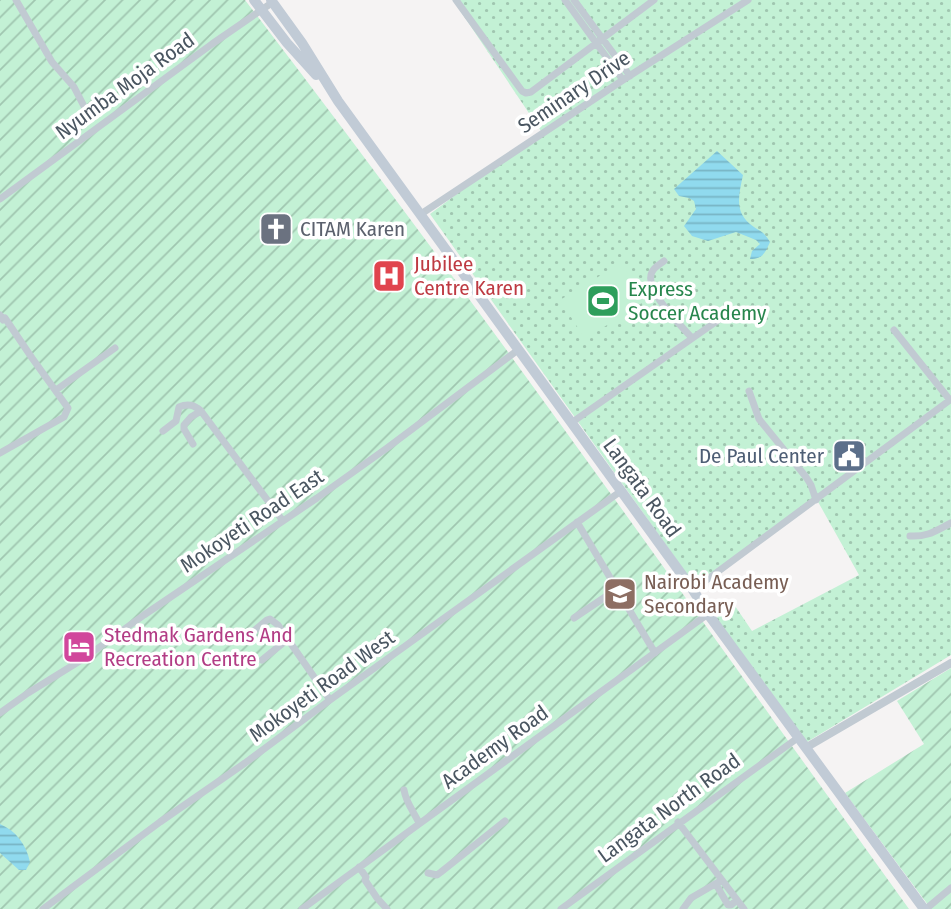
<svg xmlns="http://www.w3.org/2000/svg" width="951" height="909" viewBox="0 0 951 909" font-family="'Fira Sans Condensed',sans-serif">
<style>
.grass{fill:url(#grass-dots)}
.garden{fill:url(#garden-furrows)}
.pitch{fill:#c3f1d5}
.water{fill:url(#water-rules)}
.lines{fill:none;stroke-linecap:round;stroke-linejoin:round}
.minor{stroke:#c1cad2;stroke-width:7}
.tertiary{stroke:#c1cad2;stroke-width:8}
.secondary{stroke:#c1cbd6;stroke-width:10}
.labels{text-anchor:middle;stroke-width:7;stroke-linejoin:round;paint-order:stroke}
.street-label{font-size:21px;fill:#4a5661;stroke:#fff}
.worship-label{font-size:21px;fill:#5b616d;stroke:#fff;text-anchor:start}
.health-label{font-size:21px;fill:#be3a42;stroke:#fff;text-anchor:start}
.leisure-label{font-size:21px;fill:#27864d;stroke:#fff;text-anchor:start}
.service-label{font-size:21px;fill:#4e5e75;stroke:#fff;text-anchor:end}
.education-label{font-size:21px;fill:#785e54;stroke:#fff;text-anchor:start}
.hotel-label{font-size:21px;fill:#b23c85;stroke:#fff;text-anchor:start}
</style>
<defs>
<pattern id="grass-dots" width="8" height="8" patternUnits="userSpaceOnUse" patternTransform="scale(1.75)"><rect width="8" height="8" fill="#c3f1d5"/><path d="M2 2h.1M6 6h.1" fill="none" stroke="#a0c6b0" stroke-width="1.8" stroke-linecap="round"/></pattern>
<pattern id="garden-furrows" width="10" height="10" patternUnits="userSpaceOnUse" patternTransform="scale(1.75)"><rect width="10" height="10" fill="#c3f1d5"/><path d="M-1 1l2-2M0 10L10 0M9 11l2-2" fill="none" stroke="#a0c6b0"/></pattern>
<pattern id="water-rules" width="6" height="5" patternUnits="userSpaceOnUse" patternTransform="scale(1.75)"><rect width="6" height="5" fill="#90daee"/><path d="M0 2.5h6" fill="none" stroke="#78b4c4"/></pattern>
</defs>
<rect width="100%" height="100%" fill="#f5f3f3"/>
<path class="grass" d="M453,0H951V655L807,742L713,621L733,603L752,631L859,575L817,500L696,587L430,214L541,131Z"/>
<path class="garden" d="M0,0H245C474,298 690,605 909,909H0Z
M951,668V909H931L845,793L924,744L897,701Z"/>
<path class="pitch" d="M621,263L645,301L585,339L560,300Z"/>
<path class="water" d="M717,151L743,175C739,195 733,213 754,227C763,233 764,232 770,242C765,253 763,259 750,259L752,251L760,244L756,240L736,232L708,241L692,236L684,226L696,209L694,201L689,198L679,196L674,189Z
M0,824C16,831 26,844 30,862L26,870H19L0,853Z"/>
<g class="lines">
<path class="minor" d="M16,0L52,62L74,87L87,112
M456,0L522,91L526,93L531,92L654,0
M565,0L623,80
M574,0L630,76
M0,199L212,44L273,2
M421,214L623,80L748,0
M664,261C660,264 654,267 652,272C643,290 681,325 692,338
M0,315L3,320L5,318L32,358L68,408L64,417L0,453
M56,390L115,348
M749,391L759,419L806,477L811,485L816,500
M571,423L730,312
M163,431L176,421L179,407C188,403 194,405 201,411L283,521
M193,444L184,429V425L191,417L201,411
M577,522L655,653
M910,536C928,537 935,531 951,523
M693,590L950,400L894,330
M574,618L617,589
M249,638L255,630L267,620L270,619L278,625L330,700
M262,660L288,639
M0,713L28,693L83,659L144,615L317,498L387,448L518,350
M404,790C406,803 414,812 419,823
M678,822L744,909
M359,867L366,877L365,880L377,898L387,909
M428,873L437,875L441,872L505,821
M717,886L728,905H731L737,900
M43,909L160,822L245,763L330,700L621,491
M302,909L708,614
M561,909L799,737
M683,909L691,898L722,880
M926,909L951,888"/>
<path class="tertiary" d="M807,747L951,663"/>
<path class="secondary" d="M254,0L287,43L316,75
M271,0L302,43L338,101L693,590L708,614L924,909"/>
</g>
<defs>
<symbol id="church-square" viewBox="-11 -11 22 22"><rect x="-9" y="-9" width="18" height="18" rx="4" fill="#6b7280" stroke="#fff"/><path d="M-1.2-6h2.4v3.5h3.3v2.4h-3.3V6h-2.4V-.1h-3.3v-2.4h3.3Z" fill="#fff"/></symbol>
<symbol id="hospital-square" viewBox="-11 -11 22 22"><rect x="-9" y="-9" width="18" height="18" rx="4" fill="#e0444e" stroke="#fff"/><path d="M-5-5h3v3.5h4V-5h3V5h-3V1.5h-4V5h-3Z" fill="#fff"/></symbol>
<symbol id="stadium-square" viewBox="-11 -11 22 22"><rect x="-9" y="-9" width="18" height="18" rx="4" fill="#2e9e5b" stroke="#fff"/><path d="M0-5a6.5 5 0 1 0 0 10a6.5 5 0 1 0 0-10ZM-3.5-1.8h7v3.6h-7Z" fill="#fff"/></symbol>
<symbol id="civic-square" viewBox="-11 -11 22 22"><rect x="-9" y="-9" width="18" height="18" rx="4" fill="#5c6f8a" stroke="#fff"/><path d="M-.6-6.5H3V-4.5H.6V-3L4-1V1h2V6H-6V1h2V-1L-.6-3ZM-1.2 2.5V6h2.4V2.5Z" fill="#fff"/></symbol>
<symbol id="school-square" viewBox="-11 -11 22 22"><rect x="-9" y="-9" width="18" height="18" rx="4" fill="#8d6e63" stroke="#fff"/><path d="M0-5L7-2L0 1L-7-2ZM-4 1L0 2.5L4 1V4Q0 6-4 4Z" fill="#fff"/></symbol>
<symbol id="hotel-square" viewBox="-11 -11 22 22"><rect x="-9" y="-9" width="18" height="18" rx="4" fill="#d1479c" stroke="#fff"/><path d="M-6-4.5h1.5V1H6V5H4.5V3h-9V5H-6ZM-4 0a1.8 1.8 0 1 1 3.6 0ZM.5 0V-2.5h3Q6-2.5 6 0Z" fill="#fff"/></symbol>
</defs>
<g fill-rule="evenodd">
<use href="#church-square" x="257" y="210" width="38" height="38"/>
<use href="#hospital-square" x="370" y="257" width="38" height="38"/>
<use href="#stadium-square" x="584" y="282" width="38" height="38"/>
<use href="#civic-square" x="830" y="437" width="38" height="38"/>
<use href="#school-square" x="601" y="575" width="38" height="38"/>
<use href="#hotel-square" x="60" y="628" width="38" height="38"/>
</g>
<g class="labels">
<g class="street-label">
<text transform="translate(125 86) rotate(-36)" y="7">Nyumba Moja Road</text>
<text transform="translate(574 92) rotate(-34)" y="7">Seminary Drive</text>
<text transform="translate(642 488) rotate(54)" y="7">Langata Road</text>
<text transform="translate(252 521) rotate(-34)" y="7">Mokoyeti Road East</text>
<text transform="translate(322 686) rotate(-36)" y="7">Mokoyeti Road West</text>
<text transform="translate(495 747) rotate(-36)" y="7">Academy Road</text>
<text transform="translate(669 808) rotate(-36)" y="7">Langata North Road</text>
</g>
<g class="worship-label">
<text x="300" y="236">CITAM Karen</text>
</g>
<g class="health-label">
<text x="414" y="271">Jubilee<tspan x="414" dy="24">Centre Karen</tspan></text>
</g>
<g class="leisure-label">
<text x="628" y="296">Express<tspan x="628" dy="24">Soccer Academy</tspan></text>
</g>
<g class="service-label">
<text x="824" y="463">De Paul Center</text>
</g>
<g class="education-label">
<text x="644" y="589">Nairobi Academy<tspan x="644" dy="24">Secondary</tspan></text>
</g>
<g class="hotel-label">
<text x="104" y="642">Stedmak Gardens And<tspan x="104" dy="24">Recreation Centre</tspan></text>
</g>
</g>
</svg>
